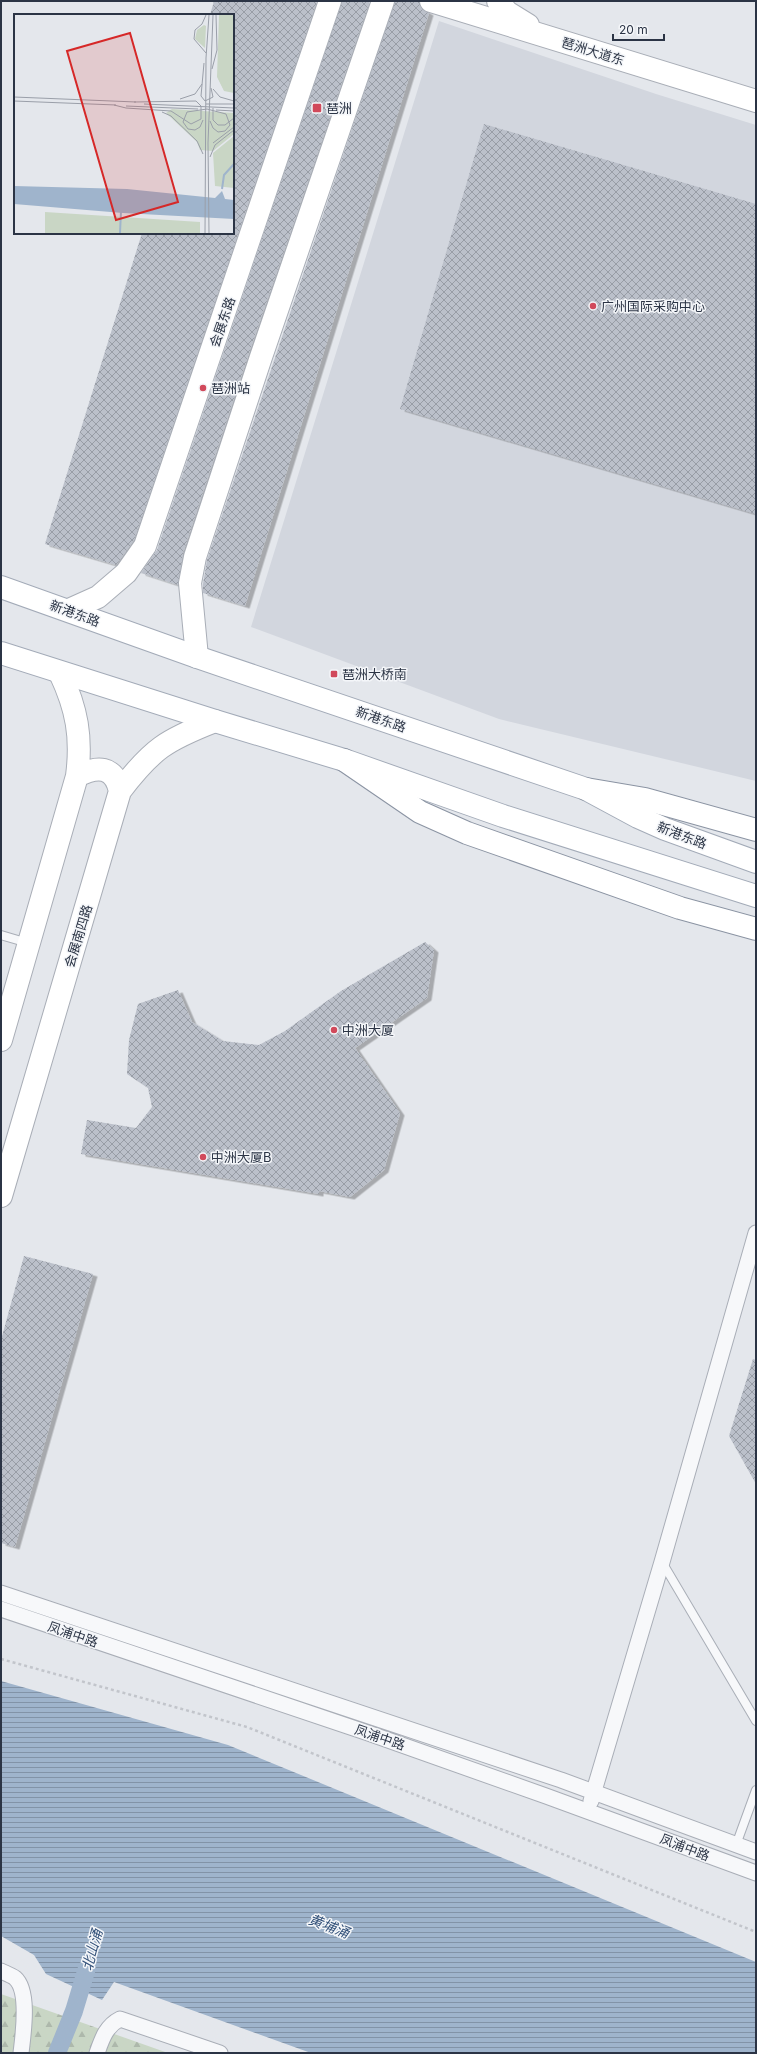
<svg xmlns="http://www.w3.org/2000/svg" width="757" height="2054" viewBox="0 0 757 2054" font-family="Inter,'Noto Sans SC',sans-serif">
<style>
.built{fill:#d2d6de}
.forest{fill:url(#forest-firs)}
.water{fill:url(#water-rules)}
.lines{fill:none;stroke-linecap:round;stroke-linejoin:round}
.canal{stroke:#9fb4cc;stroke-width:18}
.building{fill:url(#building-cross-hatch);filter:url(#shadow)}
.lane-casing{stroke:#a9aeb7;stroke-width:10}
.street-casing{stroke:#a9aeb7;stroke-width:17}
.secondary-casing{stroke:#a9aeb7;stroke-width:24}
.primary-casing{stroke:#a3abb8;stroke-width:24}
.highway-casing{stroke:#8b94a3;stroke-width:24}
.path{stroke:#c2c5cb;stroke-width:2.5;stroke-dasharray:3 3;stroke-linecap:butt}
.lane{stroke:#f7f8fa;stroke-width:8}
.street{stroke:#f7f8fa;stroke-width:15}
.secondary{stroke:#fff;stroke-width:22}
.primary{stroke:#fff;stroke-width:22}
.highway{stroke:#fff;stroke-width:22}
.poi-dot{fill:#d1495b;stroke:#f4f6f9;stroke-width:1.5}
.labels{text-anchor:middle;stroke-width:3;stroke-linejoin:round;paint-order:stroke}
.street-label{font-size:13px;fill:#2b3445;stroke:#f4f6f9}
.poi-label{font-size:13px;fill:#2b3445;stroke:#f4f6f9;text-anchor:start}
.water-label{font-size:14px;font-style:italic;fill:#34527a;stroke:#f4f6f9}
.inset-river{fill:none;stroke:#9fb4cc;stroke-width:2}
.inset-road{fill:none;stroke:#9a9fa9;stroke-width:1}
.view{fill:#d62828;fill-opacity:0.15;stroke:#d62828;stroke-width:2}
.inset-edge{fill:none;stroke:#2b3445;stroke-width:2}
</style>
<defs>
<pattern id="forest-firs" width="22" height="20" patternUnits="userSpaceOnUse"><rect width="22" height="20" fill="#c9d6c5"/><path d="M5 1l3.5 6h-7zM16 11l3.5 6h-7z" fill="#adb8ab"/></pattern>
<pattern id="water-rules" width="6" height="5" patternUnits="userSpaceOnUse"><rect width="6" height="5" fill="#9fb4cc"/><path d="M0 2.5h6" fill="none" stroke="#8293a7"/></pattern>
<pattern id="building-cross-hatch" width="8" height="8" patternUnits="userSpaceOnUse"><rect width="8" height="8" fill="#bbc0ca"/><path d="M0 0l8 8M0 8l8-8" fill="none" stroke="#989da6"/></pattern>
<filter id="shadow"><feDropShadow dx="4.5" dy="2.5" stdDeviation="0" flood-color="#0004"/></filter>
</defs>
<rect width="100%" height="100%" fill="#e4e7ec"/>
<path class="built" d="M439,21L656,94L756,125V781L499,719L251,627Z"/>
<path class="forest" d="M1,1994L168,2053H1Z"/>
<path class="water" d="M1,1681L228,1745L756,1962V2053H311L114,1982L102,2000L46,1974L34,1955L1,1936Z"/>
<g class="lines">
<path class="canal" d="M57,2053L74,2011L87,1968"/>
</g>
<path class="building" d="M214,1H317L134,540L116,565L45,544L142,233H233V15H210Z
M342,1H370L249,353L183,553L178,585L141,573L157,550Z
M395,1H419L422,9L429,13L245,606L203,593V584L207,560Z
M484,124L756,204V514L400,409Z
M425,942L434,950L427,998L355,1048L400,1113L384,1170L350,1197L319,1191V1194L81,1154L87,1120L136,1128L152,1107L148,1088L127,1074L129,1040L138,1004L178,990L192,1022L223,1041L259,1045L285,1031L341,991Z
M24,1256L93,1274L15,1547L1,1543V1340Z
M753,1359L756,1360V1484L729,1436Z"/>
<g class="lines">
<defs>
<path id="lane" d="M1,935L28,943
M662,1562L756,1721
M736,1845L756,1790"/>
<path id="street" d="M1,1593L561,1780L756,1852
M1,1609L368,1733L546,1796L756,1873
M591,1801L662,1562L756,1233
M1,1971C5,1973 11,1975 15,1978C30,1991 23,2035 21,2053
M97,2053C102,2039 106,2026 120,2019L220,2053"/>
<path id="secondary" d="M431,1L756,101
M498,1L507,12L528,25
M69,610L98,597L126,573L145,546L330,1
M197,657L190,583L195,557L261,357L383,1
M77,776C97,766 114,765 120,791
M1,1040L77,776C82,737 77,709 60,673
M1,1196L120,791C152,749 166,740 215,721"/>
<path id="primary" d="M1,587L197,657L586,789L638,817L665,829L756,862
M1,653L215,721L344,760L503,816L756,896"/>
<path id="highway" d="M344,760L420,812L467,833L680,908L756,929
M586,789L645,799L756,830"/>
</defs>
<use href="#lane" class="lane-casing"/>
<use href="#street" class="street-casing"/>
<use href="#secondary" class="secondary-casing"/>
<use href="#primary" class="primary-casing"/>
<use href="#highway" class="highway-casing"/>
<path class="path" d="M1,1659L247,1727L756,1932"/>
<use href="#lane" class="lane"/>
<use href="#street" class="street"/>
<use href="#secondary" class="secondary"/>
<use href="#primary" class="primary"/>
<use href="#highway" class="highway"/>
</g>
<g class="poi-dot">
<rect x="312" y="103" width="10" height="10" rx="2"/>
<circle cx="593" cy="306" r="4"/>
<circle cx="203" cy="388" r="4"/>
<rect x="330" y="670" width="8" height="8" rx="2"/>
<circle cx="334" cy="1030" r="4"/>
<circle cx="203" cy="1157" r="4"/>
</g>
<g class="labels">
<g class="street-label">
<text transform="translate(593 51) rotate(17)" y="5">琶洲大道东</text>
<text transform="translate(222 322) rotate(-71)" y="5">会展东路</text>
<text transform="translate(75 613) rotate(20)" y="5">新港东路</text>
<text transform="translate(381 719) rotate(19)" y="5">新港东路</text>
<text transform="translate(682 835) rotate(21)" y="5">新港东路</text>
<text transform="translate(78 936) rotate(-73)" y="5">会展南四路</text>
<text transform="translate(73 1634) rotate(19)" y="5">凤浦中路</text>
<text transform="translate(380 1737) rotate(19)" y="5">凤浦中路</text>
<text transform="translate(685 1847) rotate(21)" y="5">凤浦中路</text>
</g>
<g class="poi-label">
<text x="326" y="113">琶洲</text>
<text x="601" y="311">广州国际采购中心</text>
<text x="211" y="393">琶洲站</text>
<text x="342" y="679">琶洲大桥南</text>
<text x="342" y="1035">中洲大厦</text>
<text x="211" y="1162">中洲大厦B</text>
</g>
<g class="water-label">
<text transform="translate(329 1926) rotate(21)" y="5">黄埔涌</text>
<text transform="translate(92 1950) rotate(-75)" y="5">北山涌</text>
</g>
</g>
<g transform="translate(14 14)">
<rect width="220" height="220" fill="#e4e7ec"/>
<path d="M190,11L192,12L191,34L181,25L183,16ZM158,95L220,99V120L199,137L186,136L183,128L152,99Z" fill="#c9d6c5"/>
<path d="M31,198L186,208V219H31Z" fill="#c9d6c5"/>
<path d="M205,1H220V79L210,77L203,63ZM220,122V174L201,172L199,139Z" fill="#c9d6c5"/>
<path d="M0,172L113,175L201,184L208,177L211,185L220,186V205L109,199L0,190Z" fill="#9fb4cc"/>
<path class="inset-river" d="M208,175L210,161L220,150M106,219L107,197"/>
<path class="inset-road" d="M192,1L188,10L181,16L180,25L192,39M190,49L187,82L191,87L199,83L197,74M198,55L203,36L202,1M199,75L206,83L220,87M0,83L122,88M166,85L181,80L188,70M0,87L102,91M130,90L220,94M192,90H220M100,91L112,94L157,97L177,110L187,105V92L182,87L120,88M112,92L184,95M199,94V106L204,111H211L220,104M202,96L220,97M148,98L157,102L183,127L189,140M189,106L186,113L181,116L174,115L169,108L173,98L193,95L212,100L216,111L211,117L204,118L199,114L196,107M199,129L220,113M196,143L201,131L220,116M191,219L192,44L195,1M195,219L194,129L199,1"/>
<path class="view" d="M116,19L164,188L102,206L53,37Z"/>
<rect width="220" height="220" class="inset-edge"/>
</g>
<rect width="757" height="2054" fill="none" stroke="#2b3445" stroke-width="4"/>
<path d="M613 34v6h51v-6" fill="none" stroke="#2b3445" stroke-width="2"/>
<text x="619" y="34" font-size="12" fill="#2b3445" stroke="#f4f6f9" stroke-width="3" paint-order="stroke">20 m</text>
</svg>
